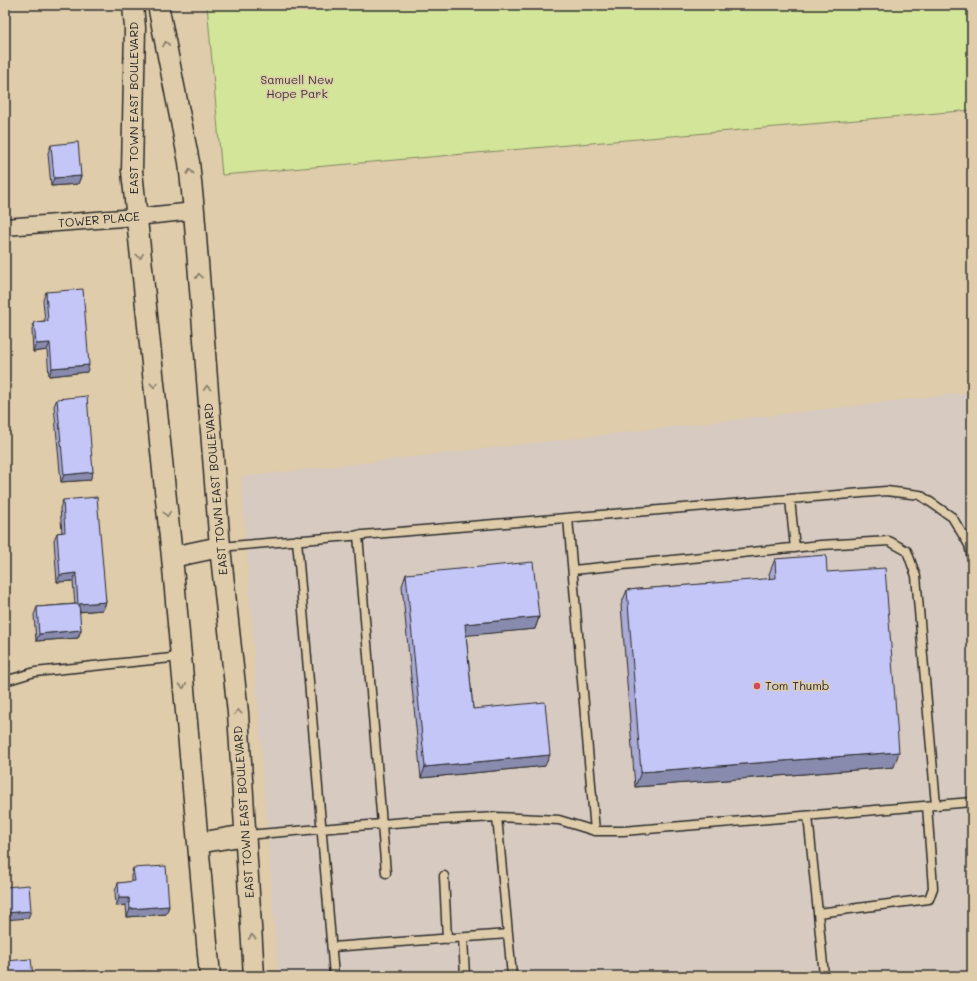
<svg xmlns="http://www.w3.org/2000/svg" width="977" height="981" viewBox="0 0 977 981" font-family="Mali,sans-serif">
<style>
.built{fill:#d7cac1}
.green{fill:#d3e599;stroke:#7f8862}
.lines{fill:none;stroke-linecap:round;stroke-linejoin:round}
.service-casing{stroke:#2b2b2b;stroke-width:11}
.minor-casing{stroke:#2b2b2b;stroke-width:19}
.tertiary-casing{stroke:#2b2b2b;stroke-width:23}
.service{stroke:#dfccaa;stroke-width:8}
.minor{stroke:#dfccaa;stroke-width:16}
.tertiary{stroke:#dfccaa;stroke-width:20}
.wall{fill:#a9aad5;stroke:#2b2b2b}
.shaded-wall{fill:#898bae;stroke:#2b2b2b}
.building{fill:#c4c6f8;stroke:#2b2b2b}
.oneway{stroke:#857c6a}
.poi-dot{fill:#d1495b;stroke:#dfccaa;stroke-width:1.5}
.labels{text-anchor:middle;stroke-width:3;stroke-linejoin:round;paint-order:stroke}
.park-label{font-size:12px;fill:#3c3e36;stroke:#dfccaa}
.street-label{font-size:12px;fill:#2b2b2b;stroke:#dfccaa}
.poi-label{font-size:12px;fill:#2b2b2b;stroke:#dfccaa;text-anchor:start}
</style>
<rect width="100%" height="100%" fill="#dfccaa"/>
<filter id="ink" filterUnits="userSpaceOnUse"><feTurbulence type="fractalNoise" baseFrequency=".025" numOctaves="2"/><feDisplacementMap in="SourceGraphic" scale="8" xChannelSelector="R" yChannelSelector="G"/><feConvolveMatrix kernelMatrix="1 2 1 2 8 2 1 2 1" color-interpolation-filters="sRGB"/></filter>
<g filter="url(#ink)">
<path class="built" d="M972,392V976H278L241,477Z"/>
<path class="green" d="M207,5H972V110L222,175Z"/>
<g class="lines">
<defs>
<path id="service" d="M790,499L795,548
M568,518L595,831
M358,535L386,873
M297,540L334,976
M220,547L886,491L920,495L952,517L969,545L972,559
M573,570L821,545L889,541L907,551L916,576L936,805
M5,681L35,672L181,657
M808,816L818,913
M497,817L512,976
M246,835L418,821L497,817L559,820L595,831H623L972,802
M444,876L447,939
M463,938L465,976
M332,947L508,934
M824,976L818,913L929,899L933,888L927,806"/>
<path id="minor" d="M5,227L136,217L194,211"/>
<path id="tertiary" d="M133,5L135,28L132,171L172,557L210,976
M158,5L189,162L194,211L220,547L238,713L254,976
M172,557L220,547
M198,843L246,835"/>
</defs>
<use href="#service" class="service-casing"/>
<use href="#minor" class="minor-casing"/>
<use href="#tertiary" class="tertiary-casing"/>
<use href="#service" class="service"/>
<use href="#minor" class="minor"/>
<use href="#tertiary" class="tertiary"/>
</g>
<path class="wall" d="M51,145L81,176L78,184L51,186L48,153Z
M46,292L87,372L49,376L47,350L33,352L32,330L34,322L45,321L43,300Z
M57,399L93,472L90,480L61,482L54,406Z
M63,500L106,602L103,610L79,612L81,630L78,638L36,641L34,615L37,607L75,604L73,581L57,582L54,540L57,533L62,532L60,508Z
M775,559L894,767L635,787L621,605L627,590L770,579L769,574Z
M406,574L539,617L535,629L466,635L473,709L545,766L421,778L402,586Z
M133,868L169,906L166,914L127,917L126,905L116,906L115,891L118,883L131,882V876Z"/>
<path class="shaded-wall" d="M81,176L78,184L51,186L54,178Z
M50,343L47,350L33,352L36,344Z
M89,365L87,372L49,376L52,368Z
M93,472L90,480L61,482L64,475Z
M76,573L73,581L57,582L60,575Z
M106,602L103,610L76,612L79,604Z
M539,617L535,629L461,636L465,624Z
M81,630L78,638L36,641L39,634Z
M899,752L894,767L635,787L641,772Z
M550,755L545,766L421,778L425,767Z
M119,898H129L126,905L116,906Z
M169,906L166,914L127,917L130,909Z
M31,911L28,918L5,920V913Z"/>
<path class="building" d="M78,142L81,176L54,178L51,145Z
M83,289L89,365L52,368L50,343L36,344L34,322L48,321L46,292Z
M87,396L93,472L64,475L57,399Z
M97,497L106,602L79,604L81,630L39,634L37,607L78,604L76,573L60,575L57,533L65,532L63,500Z
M826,555L827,572L885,568L899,752L641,772L627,590L776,578L775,559Z
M533,562L539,617L465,624L473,709L545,702L550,755L425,767L406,574Z
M166,866L169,906L130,909L129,898H119L118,883L135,881L133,868Z
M29,885L31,911L5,913V887Z
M31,959L33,976H5V961Z
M86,971V976H60V973Z"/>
<defs><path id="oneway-chevron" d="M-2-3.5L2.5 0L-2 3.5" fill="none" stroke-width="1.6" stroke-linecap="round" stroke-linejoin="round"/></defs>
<g class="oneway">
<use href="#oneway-chevron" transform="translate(166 44) rotate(-101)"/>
<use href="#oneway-chevron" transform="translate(190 172) rotate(-96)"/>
<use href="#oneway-chevron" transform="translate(140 256) rotate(84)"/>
<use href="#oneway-chevron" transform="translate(199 276) rotate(-94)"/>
<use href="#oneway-chevron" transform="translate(154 385) rotate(84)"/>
<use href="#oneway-chevron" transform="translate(207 388) rotate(-94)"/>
<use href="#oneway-chevron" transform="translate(167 514) rotate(84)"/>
<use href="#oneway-chevron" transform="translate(183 686) rotate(84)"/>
<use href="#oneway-chevron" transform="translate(238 712) rotate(-95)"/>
<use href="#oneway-chevron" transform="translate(252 937) rotate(-93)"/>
</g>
</g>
<circle class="poi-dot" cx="757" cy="686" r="4"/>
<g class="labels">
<g class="park-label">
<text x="297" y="84">Samuell New<tspan x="297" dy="14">Hope Park</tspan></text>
</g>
<g class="street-label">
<text transform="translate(134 108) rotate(-90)" y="4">EAST TOWN EAST BOULEVARD</text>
<text transform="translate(99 220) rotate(-5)" y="4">TOWER PLACE</text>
<text transform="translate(216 489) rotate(-95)" y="4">EAST TOWN EAST BOULEVARD</text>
<text transform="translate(244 812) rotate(-94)" y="4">EAST TOWN EAST BOULEVARD</text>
</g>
<g class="poi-label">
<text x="765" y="690">Tom Thumb</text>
</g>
</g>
<rect width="977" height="981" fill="none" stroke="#dfccaa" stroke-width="20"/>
<rect x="10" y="10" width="957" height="961" fill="none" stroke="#2b2b2b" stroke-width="1.5" filter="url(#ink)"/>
</svg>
